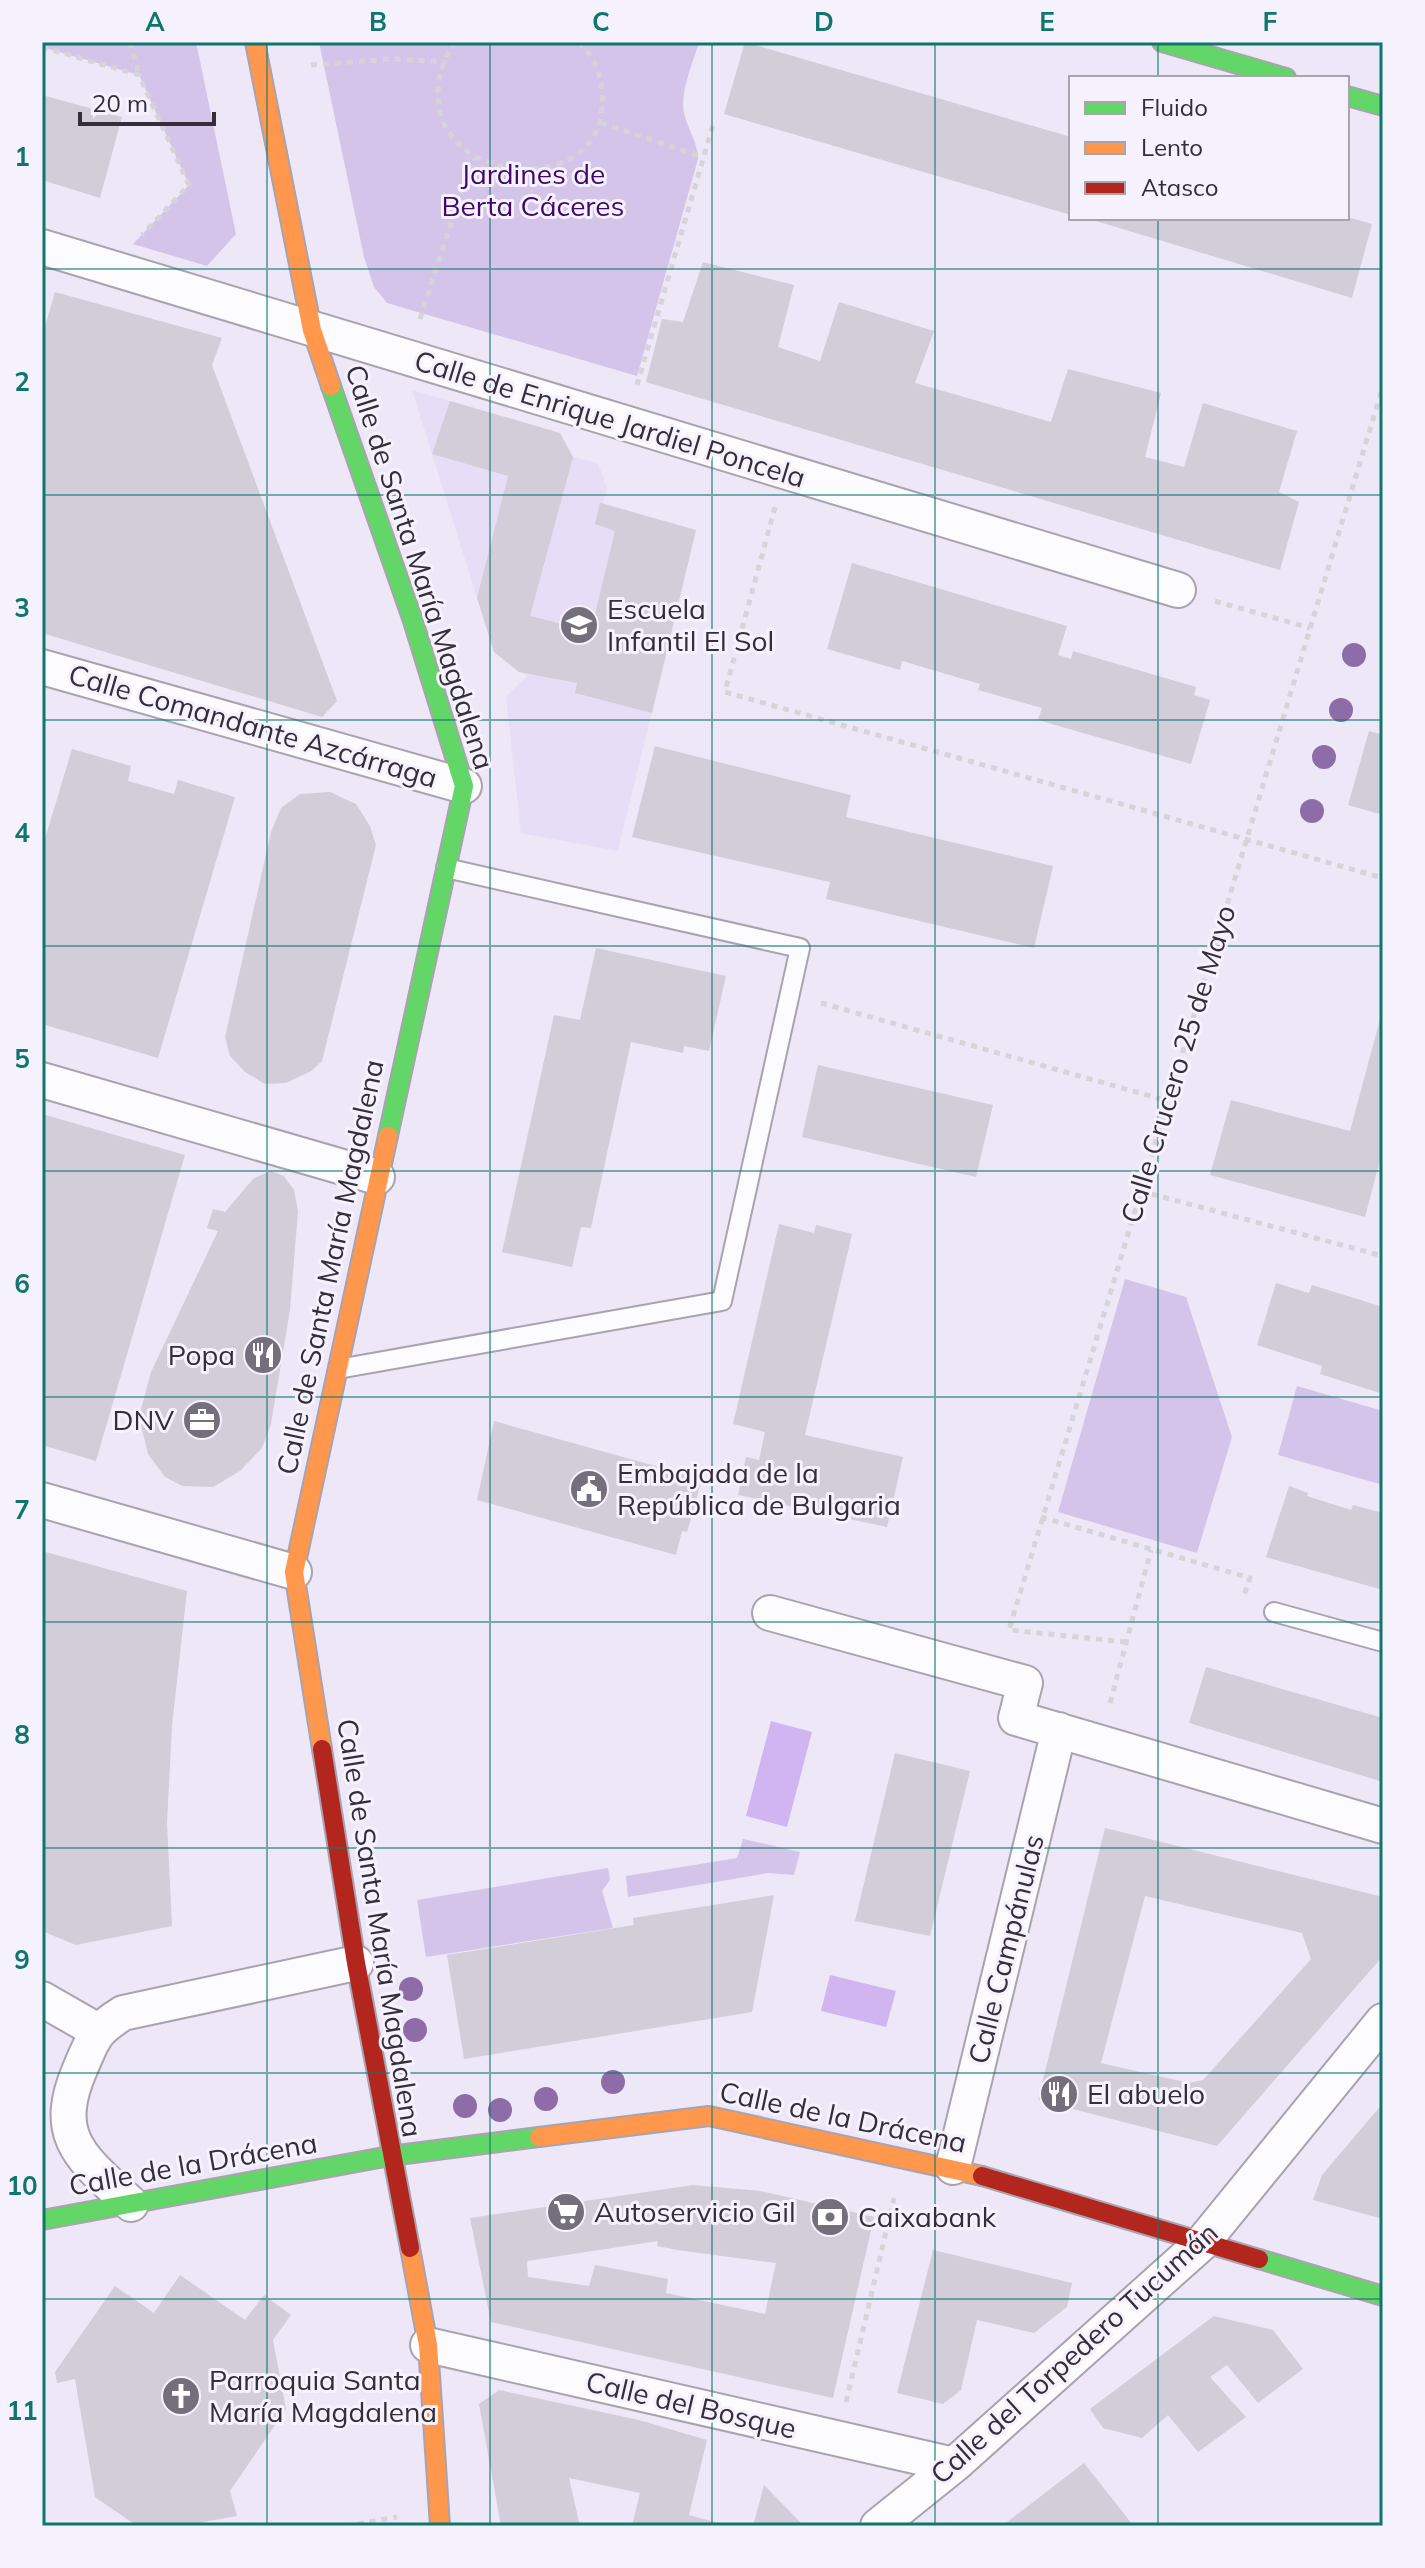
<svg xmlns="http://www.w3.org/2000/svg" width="1425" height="2568" viewBox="0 0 1425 2568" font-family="Mulish,sans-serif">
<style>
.built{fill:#e8ddf7}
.green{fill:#d5c4ea}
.water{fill:#d1b5f1}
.building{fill:#d2cdd9;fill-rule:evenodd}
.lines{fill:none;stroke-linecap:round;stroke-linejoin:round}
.lane-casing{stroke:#a9a3af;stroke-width:22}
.street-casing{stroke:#a9a3af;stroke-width:38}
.fast-casing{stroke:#a9a3af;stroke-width:22}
.slow-casing{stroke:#a9a3af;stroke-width:22}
.jam-casing{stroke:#a9a3af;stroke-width:22}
.path{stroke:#d6d4d8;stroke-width:5;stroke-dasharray:6 6;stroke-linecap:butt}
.lane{stroke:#fcfbfe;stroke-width:18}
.street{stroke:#fcfbfe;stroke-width:34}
.fast{stroke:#63d668;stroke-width:18}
.slow{stroke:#ff974d;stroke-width:18}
.jam{stroke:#b3261e;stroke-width:18}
.tree{fill:#8e6ca8}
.grid{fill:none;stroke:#0f766e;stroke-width:2;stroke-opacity:0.55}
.labels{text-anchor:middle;stroke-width:6;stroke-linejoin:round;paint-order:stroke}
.park-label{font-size:28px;fill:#400868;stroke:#f6f2fd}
.street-label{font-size:28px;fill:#332e39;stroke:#f6f2fd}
.poi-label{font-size:28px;fill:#332e39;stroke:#f6f2fd;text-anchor:start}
.neatline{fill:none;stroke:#0f766e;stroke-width:3}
.grid-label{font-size:26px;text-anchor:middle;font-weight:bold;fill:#0f766e}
</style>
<rect width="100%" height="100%" fill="#eee7f7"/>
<path class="built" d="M412,390L560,433L573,457L598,463L607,488L603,503L696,530L618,851L521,833L506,697L527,676L494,652Z"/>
<path class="green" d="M42,42H196L236,234L207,266L133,244L189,185L139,75L42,47Z
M319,42H699C693,64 678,94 685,117C690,133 697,142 698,159L637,376L387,303L374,287L364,257Z
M1125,1279L1186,1297L1232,1437L1197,1553L1058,1512Z
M1297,1386L1383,1411V1485L1278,1455Z
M743,1839L800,1852L794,1875L768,1873L628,1897L626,1876L737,1858Z
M608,1868L610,1880L602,1891L613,1928L426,1957L417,1900Z"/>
<path class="water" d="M771,1721L812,1732L787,1827L746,1816Z
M830,1975L896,1991L886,2027L821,2011Z"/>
<path class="building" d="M745,42L1071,137V215L724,114Z
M42,95L122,117L100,198L42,180Z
M1086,218L1347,217L1372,224L1352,298Z
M703,262L794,285L778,347L820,361L839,302L934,331L915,383L1051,422L1068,369L1161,393L1145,457L1184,467L1203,403L1297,431L1279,492L1299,502L1280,570L646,382L662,319L683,322Z
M55,292L222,338L212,365L337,701L322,717L42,633V337Z
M450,401L560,433L573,457L530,616L591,631L615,531L595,524L600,503L696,530L652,713L575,693L577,683L519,672L494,652L477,598L508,476L432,454Z
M852,563L1067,626L1058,655L1071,659L1073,651L1196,687L1194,695L1210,700L1191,764L1038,720L1042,708L978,690L980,684L902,661L900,670L827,649Z
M1369,731L1383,735V815L1348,805Z
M655,746L851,795L846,817L1053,866L1034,948L826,899L830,882L632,837Z
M72,749L131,766L128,781L174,794L178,780L235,797L158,1058L42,1024V849Z
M330,792L356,804L370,826L376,845L322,1061L311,1071L286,1083L265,1084L245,1072L230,1056L225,1037L271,832L281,808L300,794Z
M596,948L726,976L709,1051L684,1046L683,1053L631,1042L591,1228L581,1227L572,1267L502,1252L554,1015L580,1020Z
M1383,1008V1149L1365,1217L1210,1175L1231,1100L1350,1131Z
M818,1065L993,1105L976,1177L802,1137Z
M42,1114L185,1155L96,1461L42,1445Z
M271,1171L284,1176L294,1190L298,1211L290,1310L271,1424L262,1448L240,1471L213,1487L182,1486L165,1477L148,1454L139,1417L151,1372L218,1231L207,1228L213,1209L225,1212L254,1178Z
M779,1224L814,1233L816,1225L852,1234L805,1435L903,1457L887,1527L738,1495L746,1457L759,1460L765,1432L733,1424Z
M1276,1283L1309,1293L1312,1285L1383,1307V1394L1320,1374L1322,1366L1257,1345Z
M494,1421L702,1479L687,1532L682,1531L676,1555L477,1500Z
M1289,1486L1308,1493L1307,1496L1351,1510L1353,1505L1383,1513V1590L1266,1557Z
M42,1551L187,1591L172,1726L167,1823L172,1926L76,1945L42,1931Z
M1206,1667L1383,1718V1782L1189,1723Z
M895,1753L970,1771L930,1936L855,1921Z
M1105,1828L1383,1897V1956L1217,2146L1038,2100ZM1145,1896L1302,1933L1311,1959L1203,2080L1189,2083L1101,2063Z
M774,1895L752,2012L464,2059L447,1955L634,1925L633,1918Z
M1383,2103V2219L1313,2200L1322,2175Z
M693,2185L761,2191L874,2217L833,2398L491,2322L470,2218ZM658,2241L657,2246L677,2250L776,2263L765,2314L666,2293L668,2279L595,2265L589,2286L528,2277L527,2261Z
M933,2250L1072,2283L1067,2307L1034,2333L977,2320L961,2390L943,2404L897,2393Z
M180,2275L245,2320L264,2295L291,2315L273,2340L286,2409L230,2491L237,2516L181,2526H137L95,2497L75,2379L57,2383L55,2372L115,2286L154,2313Z
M1214,2316L1273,2330L1303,2369L1258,2403L1227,2365L1210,2377L1246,2417L1198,2452L1168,2415L1142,2438L1103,2428L1090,2409Z
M499,2390L639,2420L707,2440L689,2515L729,2526H632L640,2493L569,2478L580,2526H501L479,2404Z
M1084,2463L1132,2524L1002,2526Z
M764,2485L804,2526H753Z"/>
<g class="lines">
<defs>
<path id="lane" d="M338,1369L722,1301L800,948L446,868
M1274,1612L1383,1642"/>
<path id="street" d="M42,247L1178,590
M42,667L464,786
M42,1080L377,1177
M42,1500L294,1572
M770,1613L1025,1683L1016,1718L1383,1826
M42,1999L96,2030
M953,2167L1059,1730
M131,2204C83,2159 50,2138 80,2069C94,2037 93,2032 123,2013L356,1963
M428,2345L954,2465
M878,2526L954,2465L1202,2243L1383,2021"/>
<path id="fast" d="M1162,42L1286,78
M1347,96L1383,106
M331,386L413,621L464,786L388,1136
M42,2220L390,2156L539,2137
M1259,2259L1383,2296"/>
<path id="slow" d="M255,42L312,330L331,386
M322,1749L294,1572L388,1136
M539,2137L709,2116L982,2176
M410,2248L428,2345L440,2526"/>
<path id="jam" d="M322,1749L356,1963L410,2248
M982,2176L1259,2259"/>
</defs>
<use href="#lane" class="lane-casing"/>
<use href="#street" class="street-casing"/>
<use href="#fast" class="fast-casing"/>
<use href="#slow" class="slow-casing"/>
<use href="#jam" class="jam-casing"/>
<path class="path" d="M130,42L139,75
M455,42C444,56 438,76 438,94C437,186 597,197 602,108C604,79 598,63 579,42
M42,47L139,75L189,185L142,235
M311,65L393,59L445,62
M601,123L703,157
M420,319L464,183L475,159
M637,385L713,125
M775,507L725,692L1383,878
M1215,601L1310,628
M821,1003L1168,1101
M1140,1191L1383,1256
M1041,1517L1250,1578L1243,1598
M1126,1642L1009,1630L1383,386
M1110,1703L1151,1550
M846,2402L894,2198
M346,2526L397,2517"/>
<use href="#lane" class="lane"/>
<use href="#street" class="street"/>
<use href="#fast" class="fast"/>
<use href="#slow" class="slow"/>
<use href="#jam" class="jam"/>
</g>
<g class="tree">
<circle cx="1354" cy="655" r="12"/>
<circle cx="1341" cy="710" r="12"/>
<circle cx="1324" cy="757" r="12"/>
<circle cx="1312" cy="811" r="12"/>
<circle cx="411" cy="1989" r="12"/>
<circle cx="415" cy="2030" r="12"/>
<circle cx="613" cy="2082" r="12"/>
<circle cx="546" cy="2099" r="12"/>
<circle cx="465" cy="2106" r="12"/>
<circle cx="500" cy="2110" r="12"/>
</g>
<path class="grid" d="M267,42V2526M490,42V2526M712,42V2526M935,42V2526M1158,42V78M1158,218V2526M42,269H1383M42,495H1383M42,720H1383M42,946H1383M42,1171H1383M42,1397H1383M42,1622H1383M42,1848H1383M42,2073H1383M42,2299H1383"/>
<defs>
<symbol id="school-disc" viewBox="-11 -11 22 22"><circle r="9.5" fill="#746f7c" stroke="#f6f2fd"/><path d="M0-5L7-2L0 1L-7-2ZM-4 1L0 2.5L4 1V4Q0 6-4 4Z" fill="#fff"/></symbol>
<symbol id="restaurant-disc" viewBox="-11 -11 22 22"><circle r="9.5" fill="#746f7c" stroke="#f6f2fd"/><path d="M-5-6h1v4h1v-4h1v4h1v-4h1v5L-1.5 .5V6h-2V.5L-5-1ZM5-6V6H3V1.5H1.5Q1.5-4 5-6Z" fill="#fff"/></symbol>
<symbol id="office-disc" viewBox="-11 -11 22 22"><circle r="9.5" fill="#746f7c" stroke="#f6f2fd"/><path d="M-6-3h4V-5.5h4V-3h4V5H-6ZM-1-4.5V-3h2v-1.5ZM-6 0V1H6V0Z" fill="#fff"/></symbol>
<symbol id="civic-disc" viewBox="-11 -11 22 22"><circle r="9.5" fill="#746f7c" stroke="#f6f2fd"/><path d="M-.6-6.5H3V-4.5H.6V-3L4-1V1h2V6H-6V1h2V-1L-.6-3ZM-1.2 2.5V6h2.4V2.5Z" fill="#fff"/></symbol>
<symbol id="supermarket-disc" viewBox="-11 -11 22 22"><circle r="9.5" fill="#746f7c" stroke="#f6f2fd"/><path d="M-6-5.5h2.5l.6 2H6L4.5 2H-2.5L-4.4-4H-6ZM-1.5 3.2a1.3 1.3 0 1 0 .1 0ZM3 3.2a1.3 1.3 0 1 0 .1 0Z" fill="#fff"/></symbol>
<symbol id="bank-disc" viewBox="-11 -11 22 22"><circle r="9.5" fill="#746f7c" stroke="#f6f2fd"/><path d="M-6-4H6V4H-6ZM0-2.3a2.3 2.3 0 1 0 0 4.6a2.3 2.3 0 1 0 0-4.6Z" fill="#fff"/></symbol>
<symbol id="church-disc" viewBox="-11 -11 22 22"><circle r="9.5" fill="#746f7c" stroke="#f6f2fd"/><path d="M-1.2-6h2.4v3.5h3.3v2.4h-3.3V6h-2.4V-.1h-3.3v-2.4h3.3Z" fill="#fff"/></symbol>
</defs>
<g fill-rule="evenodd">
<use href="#school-disc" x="557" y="603" width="44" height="44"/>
<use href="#restaurant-disc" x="241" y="1333" width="44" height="44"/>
<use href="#office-disc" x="180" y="1398" width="44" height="44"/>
<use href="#civic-disc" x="567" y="1467" width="44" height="44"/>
<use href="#restaurant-disc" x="1037" y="2072" width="44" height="44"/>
<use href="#supermarket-disc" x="544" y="2190" width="44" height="44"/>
<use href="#bank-disc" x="808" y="2195" width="44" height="44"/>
<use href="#church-disc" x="159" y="2374" width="44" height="44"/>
</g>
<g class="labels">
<g class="park-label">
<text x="533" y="184">Jardines de<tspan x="533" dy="32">Berta Cáceres</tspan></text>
</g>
<g class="street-label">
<text transform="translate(610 419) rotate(17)" y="10">Calle de Enrique Jardiel Poncela</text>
<text transform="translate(420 567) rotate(72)" y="10">Calle de Santa María Magdalena</text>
<text transform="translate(253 726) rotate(16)" y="10">Calle Comandante Azcárraga</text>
<text transform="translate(1178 1064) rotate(-73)" y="10">Calle Crucero 25 de Mayo</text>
<text transform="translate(330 1267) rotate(-78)" y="10">Calle de Santa María Magdalena</text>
<text transform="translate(380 1928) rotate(81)" y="10">Calle de Santa María Magdalena</text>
<text transform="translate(1006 1949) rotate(-76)" y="10">Calle Campánulas</text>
<text transform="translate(843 2117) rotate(12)" y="10">Calle de la Drácena</text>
<text transform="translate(193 2164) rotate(-10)" y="10">Calle de la Drácena</text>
<text transform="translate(1074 2353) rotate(-42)" y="10">Calle del Torpedero Tucumán</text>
<text transform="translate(691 2405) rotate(13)" y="10">Calle del Bosque</text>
</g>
<g class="poi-label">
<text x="607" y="619">Escuela<tspan x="607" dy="32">Infantil El Sol</tspan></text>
<text x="235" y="1365" text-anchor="end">Popa</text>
<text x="174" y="1430" text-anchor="end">DNV</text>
<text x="617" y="1483">Embajada de la<tspan x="617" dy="32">República de Bulgaria</tspan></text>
<text x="1087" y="2104">El abuelo</text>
<text x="594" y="2222">Autoservicio Gil</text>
<text x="858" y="2227">Caixabank</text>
<text x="209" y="2390">Parroquia Santa<tspan x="209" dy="32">María Magdalena</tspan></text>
</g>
</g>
<rect width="1425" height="2568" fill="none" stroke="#f6f2fd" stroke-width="88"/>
<rect x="1069" y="76" width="280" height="144" fill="#f6f2fd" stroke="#a8a4af" stroke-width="2"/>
<rect x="1085" y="102" width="40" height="12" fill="#63d668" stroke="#a8a4af" stroke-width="2"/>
<text x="1141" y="116" font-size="24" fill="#332e39">Fluido</text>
<rect x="1085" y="142" width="40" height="12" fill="#ff974d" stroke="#a8a4af" stroke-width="2"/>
<text x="1141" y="156" font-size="24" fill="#332e39">Lento</text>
<rect x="1085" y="182" width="40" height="12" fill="#b3261e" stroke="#a8a4af" stroke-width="2"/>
<text x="1141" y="196" font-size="24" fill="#332e39">Atasco</text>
<path d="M80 112v12h134v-12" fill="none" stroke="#332e39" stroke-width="4"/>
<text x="92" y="112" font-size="24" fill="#332e39" stroke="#f6f2fd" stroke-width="6" paint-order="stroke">20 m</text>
<rect x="44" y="44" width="1337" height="2480" class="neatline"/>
<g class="grid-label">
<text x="155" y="31">A</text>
<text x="378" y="31">B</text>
<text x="601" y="31">C</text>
<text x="824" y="31">D</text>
<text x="1047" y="31">E</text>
<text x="1270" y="31">F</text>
<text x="22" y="166">1</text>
<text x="22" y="391">2</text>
<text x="22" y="617">3</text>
<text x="22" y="842">4</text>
<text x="22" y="1068">5</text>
<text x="22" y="1293">6</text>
<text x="22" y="1519">7</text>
<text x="22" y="1744">8</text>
<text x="22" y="1969">9</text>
<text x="22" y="2195">10</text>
<text x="22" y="2420">11</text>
</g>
</svg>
